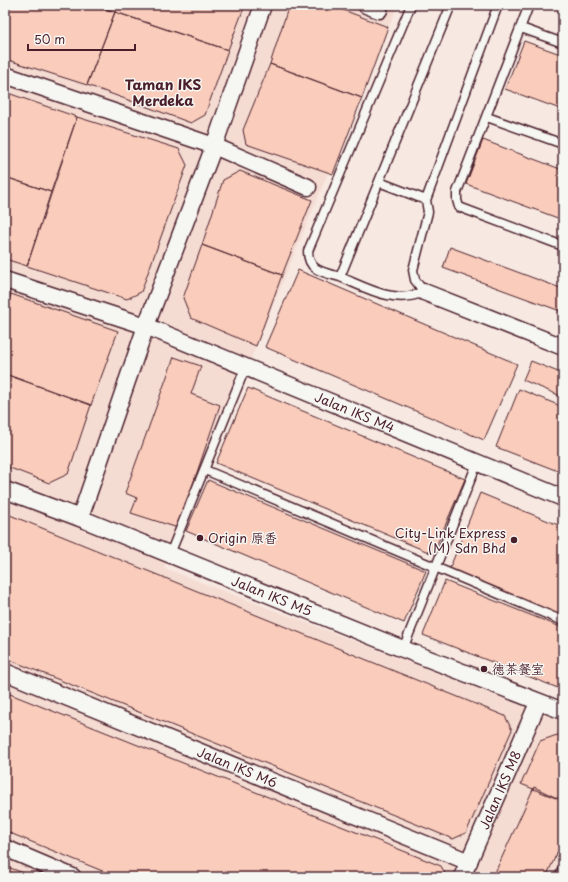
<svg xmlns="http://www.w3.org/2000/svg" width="568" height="882" viewBox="0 0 568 882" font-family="'Playpen Sans','LXGW WenKai TC',sans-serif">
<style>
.built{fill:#f5dcd3}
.building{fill:#f9ccbb;stroke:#4a1f2b}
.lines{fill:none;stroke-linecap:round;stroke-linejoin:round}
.lane-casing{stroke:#4a1f2b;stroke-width:11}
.street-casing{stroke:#4a1f2b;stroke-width:19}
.lane{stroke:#f6f6f2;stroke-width:8}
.street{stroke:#f6f6f2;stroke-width:16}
.poi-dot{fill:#4a1f2b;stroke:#f6f6f2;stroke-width:1.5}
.labels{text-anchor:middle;stroke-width:3;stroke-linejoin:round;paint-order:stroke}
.street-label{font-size:13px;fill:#4a1f2b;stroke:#f6f6f2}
.poi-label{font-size:13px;fill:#4a1f2b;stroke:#f6f6f2;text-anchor:start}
.neighbourhood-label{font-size:14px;font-weight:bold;fill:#4a1f2b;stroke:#f6f6f2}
</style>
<rect width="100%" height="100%" fill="#f7e9e2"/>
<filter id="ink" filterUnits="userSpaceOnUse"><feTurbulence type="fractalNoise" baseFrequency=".025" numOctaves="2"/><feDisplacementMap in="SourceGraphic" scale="8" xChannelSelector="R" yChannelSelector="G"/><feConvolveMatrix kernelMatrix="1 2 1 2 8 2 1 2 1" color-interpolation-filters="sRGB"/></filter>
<g filter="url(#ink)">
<path class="built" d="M5,5H398L164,568L563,721V854L552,877H5Z"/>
<path class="building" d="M5,5H94L115,12L87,85L5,59Z
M94,5H117L115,12Z
M117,5H245L228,50L115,12Z
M289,5H330L388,27L362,98L270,64Z
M115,12L228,50L205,115L191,123L87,85Z
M524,41L563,55V110L505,89Z
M270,64L362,98L333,174L246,144L243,130Z
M5,92L77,117L51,192L5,177Z
M77,117L179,149L187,165L141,292L127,299L27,266Z
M483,140L563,170V220L466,184Z
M240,171L312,200L282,275L202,245L223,180Z
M5,177L51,192L27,266L5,259Z
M202,245L282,275L256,346L191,318L183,298Z
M450,247L563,289V312L443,268Z
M298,270L517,364L484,440L265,347Z
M5,292L11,294L5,310Z
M11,294L118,331L91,405L5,374V310Z
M174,357L201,366L191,394L220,405L178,528L131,513L137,498L125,493Z
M531,361L563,374V397L523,380Z
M5,374L91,405L68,474L49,483L5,466Z
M248,388L465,479L433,554L216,463Z
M519,389L563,407V473L496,447Z
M208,480L426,571L404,623L186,531Z
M480,493L563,527V616L449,570Z
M5,513L505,716L512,730L466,833L453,839L5,658Z
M445,581L563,628V690L423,635Z
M5,692L441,866L447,877H117L5,831Z
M557,735L563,738V801L521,784L540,741Z
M534,787L563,801V840L546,877H493Z
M5,866L34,877H5Z"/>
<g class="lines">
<defs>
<path id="lane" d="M451,5L340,277C367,288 394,305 424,292L415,280L413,270L428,212L426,200L498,5
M529,5L457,192V200L459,207L563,246
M521,28L563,43
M487,117L563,144
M379,182L426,200
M340,277C323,272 308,271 308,251L411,5
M205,470L563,621
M170,554L246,366
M403,649L478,461
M559,877L563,868"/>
<g id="street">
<path d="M366,5L379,10"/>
<path d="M5,75L214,146L308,187"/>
<path id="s1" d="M5,280L146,326L563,498"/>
<path d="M424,292L563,347"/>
<path id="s2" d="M5,490L80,518L403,649L563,711"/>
<path d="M80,518L146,326L214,146L263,5"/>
<path id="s3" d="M5,672L469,862"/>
<path d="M5,848L73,877"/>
<path id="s4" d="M462,877L538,703"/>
</g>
</defs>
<use href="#lane" class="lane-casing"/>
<use href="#street" class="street-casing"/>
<use href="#lane" class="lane"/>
<use href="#street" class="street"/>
</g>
</g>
<g class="poi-dot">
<circle cx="200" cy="538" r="4"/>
<circle cx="514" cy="540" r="4"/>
<circle cx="484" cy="669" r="4"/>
</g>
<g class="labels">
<g class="street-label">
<text dy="5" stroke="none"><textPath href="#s1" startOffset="374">Jalan IKS M4</textPath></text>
<text dy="5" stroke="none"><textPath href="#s2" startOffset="287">Jalan IKS M5</textPath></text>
<text dy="5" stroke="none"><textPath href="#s3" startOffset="251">Jalan IKS M6</textPath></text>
<text dy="5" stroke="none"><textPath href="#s4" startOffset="95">Jalan IKS M8</textPath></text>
</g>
<g class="poi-label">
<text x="506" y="538" text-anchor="end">City-Link Express<tspan x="506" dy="15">(M) Sdn Bhd</tspan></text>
<text x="208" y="543">Origin 原香</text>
<text x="492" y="674">德茶餐室</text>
</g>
<g class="neighbourhood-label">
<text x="163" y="90">Taman IKS<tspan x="163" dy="16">Merdeka</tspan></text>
</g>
</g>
<rect width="568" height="882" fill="none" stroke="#f6f6f2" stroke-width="20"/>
<rect x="10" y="10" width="548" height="862" fill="none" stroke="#4a1f2b" stroke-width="1.5" filter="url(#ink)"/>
<path d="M28 44v6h107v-6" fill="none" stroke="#4a1f2b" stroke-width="2"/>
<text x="34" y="44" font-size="12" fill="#4a1f2b" stroke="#f6f6f2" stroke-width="3" paint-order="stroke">50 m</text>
</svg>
